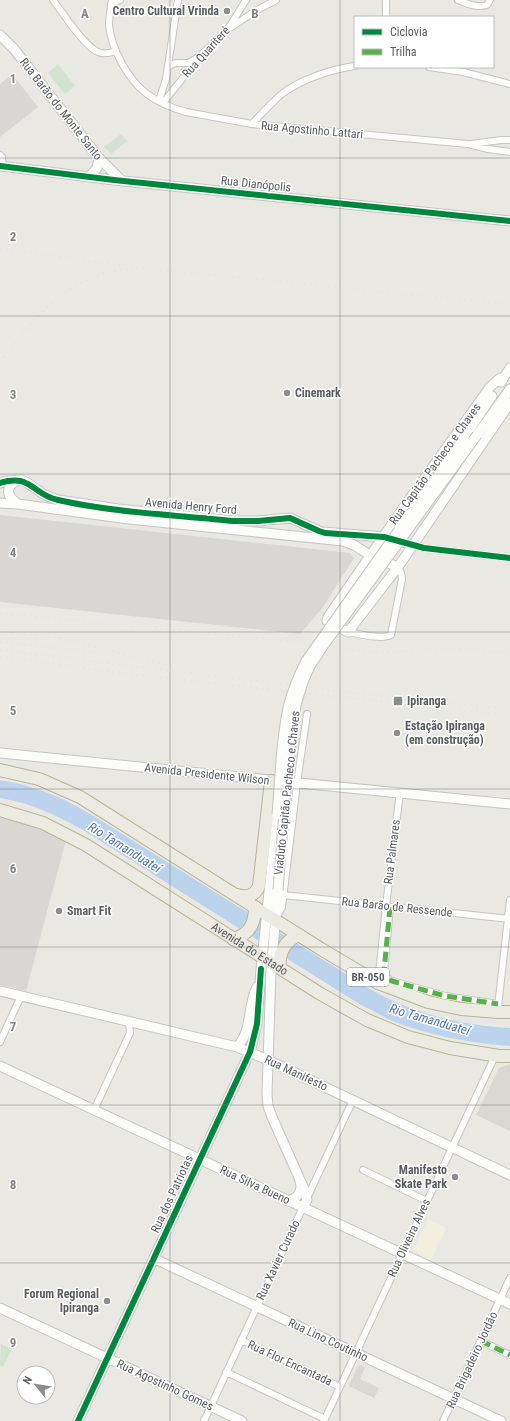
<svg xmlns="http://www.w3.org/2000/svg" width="510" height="1421" viewBox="0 0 510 1421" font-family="'Roboto Condensed',sans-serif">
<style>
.commercial{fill:#f2efde}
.industrial{fill:#d8d7d4}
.education{fill:#d9d8d2}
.green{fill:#d3e3d2}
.water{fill:#bcd3ee}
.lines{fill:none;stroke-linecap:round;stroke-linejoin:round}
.street-casing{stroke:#c6c6c5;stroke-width:8}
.secondary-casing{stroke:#c5c5c3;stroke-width:11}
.highway-casing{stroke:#bbb495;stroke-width:14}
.street{stroke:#fcfcfb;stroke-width:6}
.secondary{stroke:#fcfcfb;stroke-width:9}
.highway{stroke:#ecebe1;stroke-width:12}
.rail{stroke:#e1e2e1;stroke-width:2;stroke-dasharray:1 5;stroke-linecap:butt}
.secondary-bridge-casing{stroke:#c5c5c3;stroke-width:11;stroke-linecap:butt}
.secondary-bridge{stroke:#fcfcfb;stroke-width:9}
.quiet{stroke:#58b04a;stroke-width:5;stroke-dasharray:10 5;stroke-linecap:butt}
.cycleway-casing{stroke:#fff;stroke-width:8}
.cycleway{stroke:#00873e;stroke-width:6}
.grid{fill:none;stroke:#828385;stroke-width:1;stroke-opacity:0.55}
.poi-dot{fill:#8c8d8e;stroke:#fff;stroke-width:1.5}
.labels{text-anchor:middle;stroke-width:3;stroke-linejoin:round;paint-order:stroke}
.shield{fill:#fff;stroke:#8c8d90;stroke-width:1}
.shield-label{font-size:11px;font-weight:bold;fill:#5a5c60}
.poi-label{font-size:12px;font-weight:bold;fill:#5a5c60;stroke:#fff;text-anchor:start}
.street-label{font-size:12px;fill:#5a5c60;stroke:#fff}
.water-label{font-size:13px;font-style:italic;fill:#5074b2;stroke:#fff}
.grid-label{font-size:13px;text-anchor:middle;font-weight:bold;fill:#828385;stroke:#fff;stroke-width:3;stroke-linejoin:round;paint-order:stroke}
</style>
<rect width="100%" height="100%" fill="#e9e8e3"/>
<path class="commercial" d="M428,1219L446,1228L431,1260L413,1250Z"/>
<path class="industrial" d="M12,74L38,107L0,137V84Z
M0,515L350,553L354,558L323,607L300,634L0,602Z
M0,815L52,832L66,840L26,991L0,985Z"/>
<path class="education" d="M510,1064V1131L476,1115L499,1068Z
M361,1365L365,1367L360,1379L379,1388L374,1398L349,1386L358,1366Z"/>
<path class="green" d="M58,64L75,86L65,94L48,73Z
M121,134L127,141L111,154L104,147Z
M1,1344L12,1349L3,1367L0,1365Z"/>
<path class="water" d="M0,780C36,786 61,797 92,815L370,989C379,994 388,999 398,1003C433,1018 472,1026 510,1028V1046C470,1043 425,1035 388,1019C379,1014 370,1009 361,1005L83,830C56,815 31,803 0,798Z"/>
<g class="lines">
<defs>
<path id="street" d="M53,0C63,13 84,46 98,52C103,55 110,53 116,51
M112,0C111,8 109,16 109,25C111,48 128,80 147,94C158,102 172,108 186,112L252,124L468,144L488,149L510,152
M458,0C467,4 477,8 487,5L490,0
M111,5L120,0
M386,17V0
M230,28L257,10L276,0
M168,66L176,63H188L197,58
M429,67L463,72L510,84
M159,101L166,79L178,0
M163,103L201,55L228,29L246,0
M252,124C262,113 272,102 283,93C302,79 332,69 355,66
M471,144L501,140H510
M0,155L2,157L3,167
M413,545L424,548L510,558
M348,632C359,634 382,640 391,635L402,579L401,573L398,567
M283,895L510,919
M390,907L384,972L386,977L392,981L445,996L498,1004
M276,918L282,907L297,783L307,714
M378,983L386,906L400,792
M498,1007L510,900
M0,1042L21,996
M94,1110L130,1033L129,1022
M363,1170L427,1201
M307,1198L353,1100
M241,1340L340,1387
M481,1341L510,1355
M226,1372L325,1419
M204,1421L303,1207
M324,1421L495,1056
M443,1421L510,1278"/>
<path id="secondary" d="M0,35L14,49L99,158L122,181
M0,166L114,180L510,221
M89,177L97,168L99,158
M504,377L499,379L490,387L399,514L328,617L327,621L348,632L398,567L510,403
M501,382L510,368
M477,435L510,389
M464,438L492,396
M17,480C4,489 7,496 18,504
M0,483L6,481L21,480L26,482L45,495L58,500L118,509L234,521H258L290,518L322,532L384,537L413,545
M0,503L18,504L129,519L343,541L354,545L371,556L398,567
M0,753L510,804
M278,890L271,971L267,1094L268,1106L272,1117L305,1191L307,1200L303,1207
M0,991L237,1047L268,1060L510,1175
M237,1047C253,1030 247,1006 257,987
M0,1066L510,1304
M288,1201C298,1198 303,1191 300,1181
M155,1259L501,1421
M0,1308L242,1421
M78,1421L250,1052L257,1024L261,969L277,815"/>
<g id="highway">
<path d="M0,770L39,779L80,797L321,949L378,983L428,1002L461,1009L498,1012H510"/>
<path id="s1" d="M0,810L43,823L86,845L319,993L367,1020L408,1037L450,1048L499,1056H510"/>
<path d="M237,895C247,898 255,896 259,886L271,781"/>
<path d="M233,939C250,935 255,923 255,907"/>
<path d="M280,968C278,954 285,940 299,935"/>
</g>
</defs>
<use href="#street" class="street-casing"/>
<use href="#secondary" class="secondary-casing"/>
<use href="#highway" class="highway-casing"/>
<use href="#street" class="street"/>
<use href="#secondary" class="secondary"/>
<use href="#highway" class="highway"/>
<path class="rail" d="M0,249L143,268L510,304
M0,362C36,317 65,276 128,269
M0,613L290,641L312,642L349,650L378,652L468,649L510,653
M0,632L48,636L68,640L171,666
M0,642L99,653
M0,650L347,692L510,709
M0,657L122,673L510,716"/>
<defs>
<path id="secondary-bridge" d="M277,815C280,780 281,738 289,704C293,689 299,675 306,661L464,438
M278,890L287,772L296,705L303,682L310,666L323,646L477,435"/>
</defs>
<use href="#secondary-bridge" class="secondary-bridge-casing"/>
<use href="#secondary-bridge" class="secondary-bridge"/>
<path class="quiet" d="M390,907L384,972L386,977L392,981L445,996L498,1004
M481,1341L510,1355"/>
<defs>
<path id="cycleway" d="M0,166L114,180L510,221
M0,483C31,473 33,495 58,500C116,513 176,515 234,521H258L290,518L319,531L325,533L384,537L424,548L510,558
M78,1421L250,1052L257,1024L261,969"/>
</defs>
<use href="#cycleway" class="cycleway-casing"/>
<use href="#cycleway" class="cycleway"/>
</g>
<path class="grid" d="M170,0V1421M340,0V1421M0,158H510M0,316H510M0,474H510M0,632H510M0,789H510M0,947H510M0,1105H510M0,1263H510"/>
<g class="poi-dot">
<circle cx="227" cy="11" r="4"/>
<circle cx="287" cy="393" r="4"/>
<rect x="393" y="696" width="10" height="10" rx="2"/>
<circle cx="397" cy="733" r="4"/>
<circle cx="59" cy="911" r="4"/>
<circle cx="455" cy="1177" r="4"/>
<circle cx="107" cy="1301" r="4"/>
</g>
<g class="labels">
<rect class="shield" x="347" y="968" width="42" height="18" rx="3"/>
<g class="shield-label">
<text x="368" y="981">BR-050</text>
</g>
<g class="poi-label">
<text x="219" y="15" text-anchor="end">Centro Cultural Vrinda</text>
<text x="295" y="397">Cinemark</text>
<text x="407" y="705">Ipiranga</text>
<text x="405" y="730">Estação Ipiranga<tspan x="405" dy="14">(em construção)</tspan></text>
<text x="67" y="915">Smart Fit</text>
<text x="447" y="1174" text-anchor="end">Manifesto<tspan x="447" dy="14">Skate Park</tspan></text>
<text x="99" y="1298" text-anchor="end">Forum Regional<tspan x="99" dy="14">Ipiranga</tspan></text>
</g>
<g class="street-label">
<text transform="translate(206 52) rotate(-48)" y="4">Rua Quariteré</text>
<text transform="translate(61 109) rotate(52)" y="4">Rua Barão do Monte Santo</text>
<text transform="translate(312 130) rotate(5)" y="4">Rua Agostinho Lattari</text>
<text transform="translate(256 184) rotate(6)" y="4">Rua Dianópolis</text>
<text transform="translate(435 464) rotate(-54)" y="4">Rua Capitão Pacheco e Chaves</text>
<text transform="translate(191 506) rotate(5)" y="4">Avenida Henry Ford</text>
<text transform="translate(207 774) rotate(6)" y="4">Avenida Presidente Wilson</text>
<text transform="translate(287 793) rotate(-84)" y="4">Viaduto Capitão Pacheco e Chaves</text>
<text transform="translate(392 852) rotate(-83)" y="4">Rua Palmares</text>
<text transform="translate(397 907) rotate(6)" y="4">Rua Barão de Ressende</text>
<text dy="4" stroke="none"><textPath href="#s1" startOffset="287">Avenida do Estado</textPath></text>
<text transform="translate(296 1073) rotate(25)" y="4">Rua Manifesto</text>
<text transform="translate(255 1185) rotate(25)" y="4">Rua Silva Bueno</text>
<text transform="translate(172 1194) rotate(-65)" y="4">Rua dos Patriotas</text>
<text transform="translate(409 1238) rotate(-65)" y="4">Rua Oliveira Alves</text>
<text transform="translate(278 1260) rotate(-65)" y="4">Rua Xavier Curado</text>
<text transform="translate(328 1340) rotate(25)" y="4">Rua Lino Coutinho</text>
<text transform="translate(472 1360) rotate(-65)" y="4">Rua Brigadeiro Jordão</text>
<text transform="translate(290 1363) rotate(25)" y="4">Rua Flor Encantada</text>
<text transform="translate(165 1385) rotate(25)" y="4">Rua Agostinho Gomes</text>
</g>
<g class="water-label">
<text transform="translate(125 847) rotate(32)" y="5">Rio Tamanduateí</text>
<text transform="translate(430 1019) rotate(16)" y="5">Rio Tamanduateí</text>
</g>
</g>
<g class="grid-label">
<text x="85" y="18">A</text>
<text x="255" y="18">B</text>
<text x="13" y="83">1</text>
<text x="13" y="241">2</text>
<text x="13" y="399">3</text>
<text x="13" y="557">4</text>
<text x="13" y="715">5</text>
<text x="13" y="873">6</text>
<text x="13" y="1031">7</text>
<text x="13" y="1189">8</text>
<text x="13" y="1347">9</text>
</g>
<rect x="354" y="16" width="140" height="52" fill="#ffffff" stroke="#bdbebf"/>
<rect x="362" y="29" width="20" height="6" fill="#00873e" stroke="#bdbebf"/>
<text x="390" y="36" font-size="12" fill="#5a5c60">Ciclovia</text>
<rect x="362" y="49" width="20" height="6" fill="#58b04a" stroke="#bdbebf"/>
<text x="390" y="56" font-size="12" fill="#5a5c60">Trilha</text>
<g transform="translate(36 1385) rotate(300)"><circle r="19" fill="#ffffff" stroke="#bdbebf"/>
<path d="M0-3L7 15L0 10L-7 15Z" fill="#8c8d8e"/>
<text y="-6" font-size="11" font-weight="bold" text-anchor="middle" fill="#5a5c60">N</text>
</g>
</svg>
